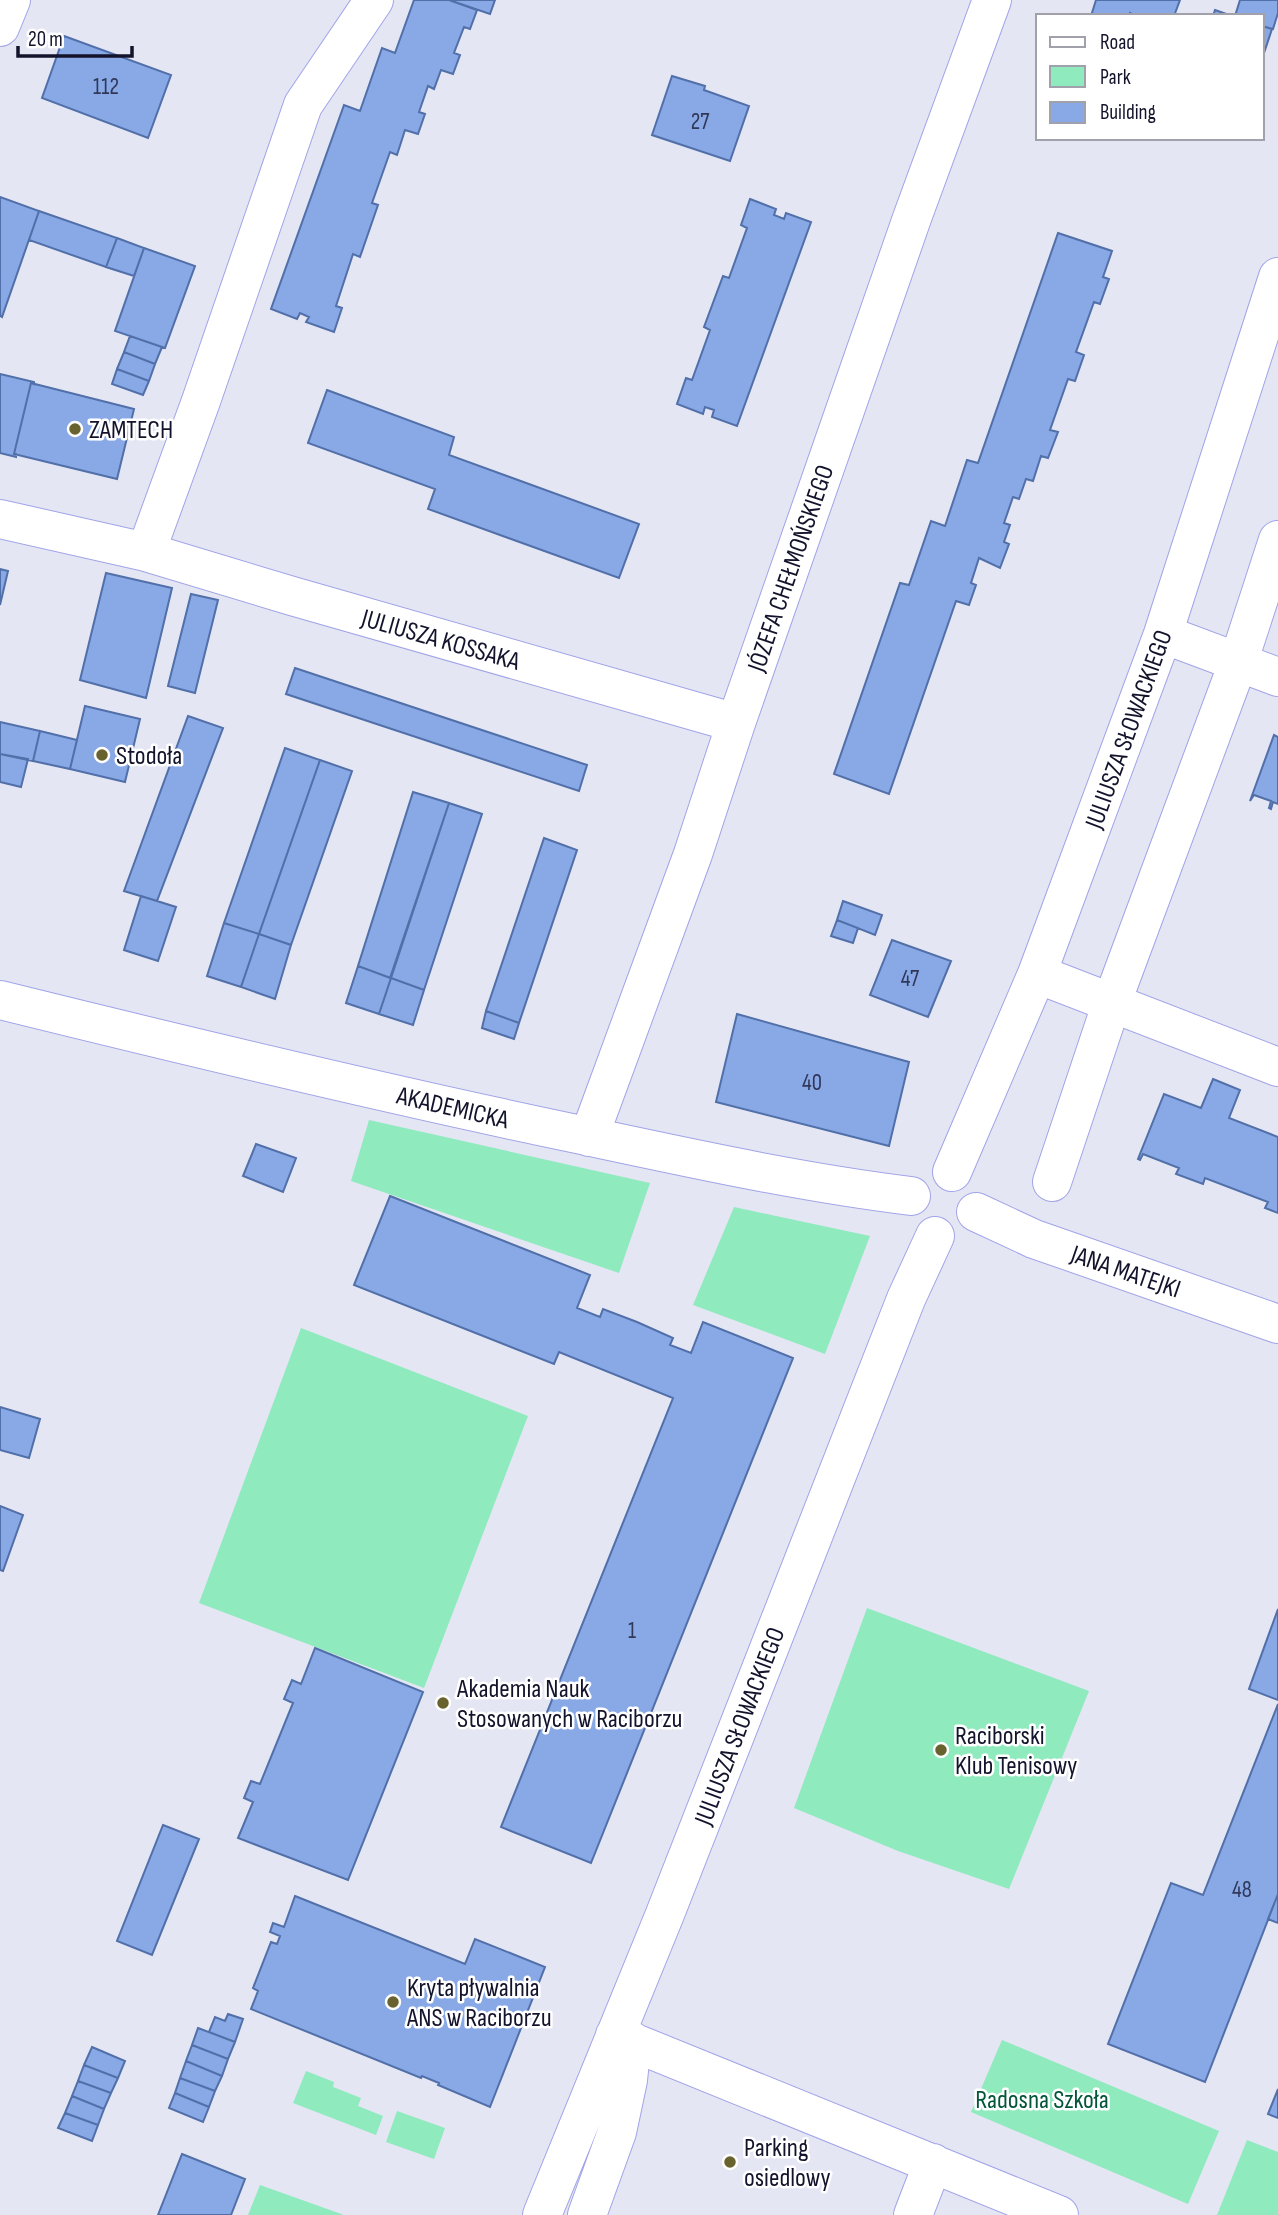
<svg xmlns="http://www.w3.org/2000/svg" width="1278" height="2215" viewBox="0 0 1278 2215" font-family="'Sofia Sans Condensed',sans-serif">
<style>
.green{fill:#8feabe}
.building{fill:#88a9e6;stroke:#516fa8;stroke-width:2}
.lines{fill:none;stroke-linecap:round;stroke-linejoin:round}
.minor-casing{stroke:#a1a4e7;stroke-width:40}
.minor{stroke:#fff;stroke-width:38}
.poi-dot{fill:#68622e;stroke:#fff;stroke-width:2.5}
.labels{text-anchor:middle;stroke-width:5;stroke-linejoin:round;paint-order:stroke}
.number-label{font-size:23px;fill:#30385a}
.poi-label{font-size:26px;fill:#13132c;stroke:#fff;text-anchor:start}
.street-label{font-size:26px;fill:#13132c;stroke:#fff}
.park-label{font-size:26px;fill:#035639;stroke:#fff}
</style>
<rect width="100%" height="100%" fill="#e4e6f4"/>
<path class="green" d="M369,1120L650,1183L619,1273L351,1181Z
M734,1207L870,1236L825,1354L693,1305Z
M301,1328L528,1416L424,1688L199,1603Z
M867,1608L1089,1691L1009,1889L898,1851L794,1808Z
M1002,2040L1219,2131L1188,2204L971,2112Z
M306,2071L334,2082L333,2087L361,2098L358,2106L383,2116L376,2135L293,2103Z
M397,2111L445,2128L434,2159L386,2142Z
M1247,2140L1278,2152V2215H1217Z
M260,2185L344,2215H248Z"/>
<path class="building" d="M414,0H449L477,10L470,29L464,27L454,53L460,55L453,74L441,70L434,89L428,86L419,112L425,114L418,134L405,130L397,155L390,152L372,203L378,205L360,257L353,254L336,306L342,308L334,332L306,322L309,317L300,313L297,319L271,309L344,105L360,111L382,48L395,53Z
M449,0H495L490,14Z
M1096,0H1180L1174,16H1137L1130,13V16H1091Z
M1240,0H1278V13L1273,29L1262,26V16H1235Z
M1215,10L1232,16H1213Z
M1262,26L1272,29L1262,59Z
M64,36L171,75L148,138L42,98Z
M672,76L705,86L704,90L749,106L730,161L652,135Z
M0,197L39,211L2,317L0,316Z
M750,199L776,209L774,215L784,219L786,213L811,222L737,426L712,417L714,410L705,407L703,414L677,404L686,378L692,380L710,330L704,327L723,276L729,278L747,228L741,225Z
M39,211L117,238L106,267L29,240Z
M1058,233L1112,251L1103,277L1109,279L1100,304L1094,302L1076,352L1084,355L1075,381L1068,379L1050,430L1058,432L1048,458L1041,456L1033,481L1026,479L1019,499L1013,497L1004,523L1010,525L1004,542L1009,544L1000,568L979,558L971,583L976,585L969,605L956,601L889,794L834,774L900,583L909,585L931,521L945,526L967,460L978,463Z
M117,238L144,248L134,276L106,267Z
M144,248L195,266L165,348L115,331Z
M130,336L162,347L155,364L124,352Z
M124,352L155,364L149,381L117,369Z
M117,369L149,381L143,395L112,384Z
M0,374L34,382V384L31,383L14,454H16V457L0,453Z
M31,383L134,409L117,479L14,454Z
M327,390L454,437L449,455L639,524L619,578L428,509L435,489L308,443Z
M0,569L8,571L0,605Z
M106,573L172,588L146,698L80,680Z
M191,594L218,600L195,693L168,686Z
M295,668L587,765L579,791L286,694Z
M85,706L140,719L125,782L70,769Z
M188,716L223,728L157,901L124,891Z
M0,722L40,731L33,761L0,754Z
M40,731L77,740L70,769L33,761Z
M1274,735L1278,737V804L1273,802L1271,809L1269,808L1271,801L1254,795L1250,801Z
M285,748L320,760L259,934L224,923Z
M0,754L28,759L21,787L0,782Z
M320,760L352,771L291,945L259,934Z
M413,792L449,803L390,978L358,966Z
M449,803L482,814L424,990L391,978Z
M544,838L577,850L519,1023L486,1011Z
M141,896L176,907L158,961L124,950Z
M843,901L882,915L875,935L837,920Z
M837,920L858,928L853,943L831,936Z
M224,923L259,934L241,987L207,976Z
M259,934L291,945L275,999L241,987Z
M892,940L951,961L928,1017L870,995Z
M358,966L391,978L379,1014L346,1003Z
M391,978L424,990L413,1025L379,1014Z
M486,1011L519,1023L514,1039L482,1028Z
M737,1014L909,1062L889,1146L716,1102Z
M1213,1079L1240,1090L1229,1118L1278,1137V1213L1265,1208L1268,1202L1205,1178L1203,1184L1176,1174L1179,1168L1143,1154L1140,1160L1138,1159L1164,1094L1201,1108Z
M256,1144L296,1158L283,1192L243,1176Z
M390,1196L590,1275L577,1308L600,1317L603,1309L637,1322L673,1338L670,1345L691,1353L703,1322L793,1358L591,1863L501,1827L673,1398L559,1352L554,1364L354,1285Z
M0,1407L40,1419L29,1458L0,1450Z
M0,1506L23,1515L3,1571L0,1570Z
M1278,1609V1700L1249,1689Z
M315,1648L423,1692L348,1880L238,1838L253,1802L244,1798L251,1781L260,1784L293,1703L284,1699L292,1680L301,1684Z
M1278,1704V1894L1205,2082L1108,2044L1171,1883L1203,1895Z
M163,1825L199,1839L152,1955L117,1941Z
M1278,1894V1923L1268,1919Z
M295,1896L465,1964L475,1939L545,1967L490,2107L438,2085L439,2083L422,2076L421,2078L251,2009L258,1991L253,1988L271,1942L277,1944L280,1936L270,1932L273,1923L284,1927Z
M228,2014L243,2019L235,2042L209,2032L215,2017L225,2021Z
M198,2028L235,2042L228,2059L192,2045Z
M192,2045L228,2059L222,2076L186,2061Z
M92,2047L125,2061L118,2078L84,2065Z
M186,2061L222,2076L215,2091L180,2078Z
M84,2065L118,2078L111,2093L78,2081Z
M180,2078L215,2091L209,2107L175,2093Z
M78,2081L111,2093L104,2109L72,2096Z
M1278,2089V2118L1268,2114Z
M175,2093L209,2107L203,2122L169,2108Z
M72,2096L104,2109L98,2125L65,2113Z
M65,2113L98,2125L92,2141L58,2128Z
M182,2154L245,2179L231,2215H158Z"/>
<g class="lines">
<defs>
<path id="minor" d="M0,27L11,0
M0,519L146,552L292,596L736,723
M146,552L201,401L303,105L374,0
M1163,634L1278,677
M1037,974L1278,1067
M0,1000C190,1047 381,1093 572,1133C685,1157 797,1182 911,1196
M589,1137L693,854L736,723L912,218L992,0
M952,1172L1037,974L1163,634L1278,277
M1052,1182L1112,1002L1238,663L1278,540
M976,1212L1034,1239L1278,1324
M615,2035L1059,2215
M542,2215L665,1914L906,1299L935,1236
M587,2215L617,2132L628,2080L632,2041
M913,2215L933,2163"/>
</defs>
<use href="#minor" class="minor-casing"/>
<use href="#minor" class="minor"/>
</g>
<g class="poi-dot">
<circle cx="75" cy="429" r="7"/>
<circle cx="102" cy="755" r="7"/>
<circle cx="443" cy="1703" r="7"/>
<circle cx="941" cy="1750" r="7"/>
<circle cx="393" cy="2002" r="7"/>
<circle cx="730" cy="2162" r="7"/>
</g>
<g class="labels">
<g class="number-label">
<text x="106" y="94">112</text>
<text x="700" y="129">27</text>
<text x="910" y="986">47</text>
<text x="812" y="1090">40</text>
<text x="632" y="1638">1</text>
<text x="1242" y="1897">48</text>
</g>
<g class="poi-label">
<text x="89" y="438">ZAMTECH</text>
<text x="116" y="764">Stodoła</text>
<text x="457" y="1697">Akademia Nauk<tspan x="457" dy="30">Stosowanych w Raciborzu</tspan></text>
<text x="955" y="1744">Raciborski<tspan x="955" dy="30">Klub Tenisowy</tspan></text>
<text x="407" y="1996">Kryta pływalnia<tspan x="407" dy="30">ANS w Raciborzu</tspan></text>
<text x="744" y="2156">Parking<tspan x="744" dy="30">osiedlowy</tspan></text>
</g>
<g class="street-label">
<text transform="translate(790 568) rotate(-71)" y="9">JÓZEFA CHEŁMOŃSKIEGO</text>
<text transform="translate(441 639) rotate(16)" y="9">JULIUSZA KOSSAKA</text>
<text transform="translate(1128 729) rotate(-70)" y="9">JULIUSZA SŁOWACKIEGO</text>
<text transform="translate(453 1107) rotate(13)" y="9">AKADEMICKA</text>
<text transform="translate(1126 1271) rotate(19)" y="9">JANA MATEJKI</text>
<text transform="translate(739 1726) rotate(-69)" y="9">JULIUSZA SŁOWACKIEGO</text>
</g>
<g class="park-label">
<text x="1042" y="2108">Radosna Szkoła</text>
</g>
</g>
<rect x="1036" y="14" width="228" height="126" fill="#ffffff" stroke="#a1a1ab" stroke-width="2"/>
<rect x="1050" y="37" width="35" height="10" fill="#ffffff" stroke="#a1a1ab" stroke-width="2"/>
<text x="1100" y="49" font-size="21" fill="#13132c">Road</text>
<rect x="1050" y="66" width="35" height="21" fill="#8feabe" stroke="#a1a1ab" stroke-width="2"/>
<text x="1100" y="84" font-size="21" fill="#13132c">Park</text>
<rect x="1050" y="102" width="35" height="21" fill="#88a9e6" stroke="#a1a1ab" stroke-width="2"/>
<text x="1100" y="119" font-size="21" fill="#13132c">Building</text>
<path d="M18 46v10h114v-10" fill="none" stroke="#13132c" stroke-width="3.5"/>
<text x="28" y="46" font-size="21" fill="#13132c" stroke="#ffffff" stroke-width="5" paint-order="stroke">20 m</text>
</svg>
